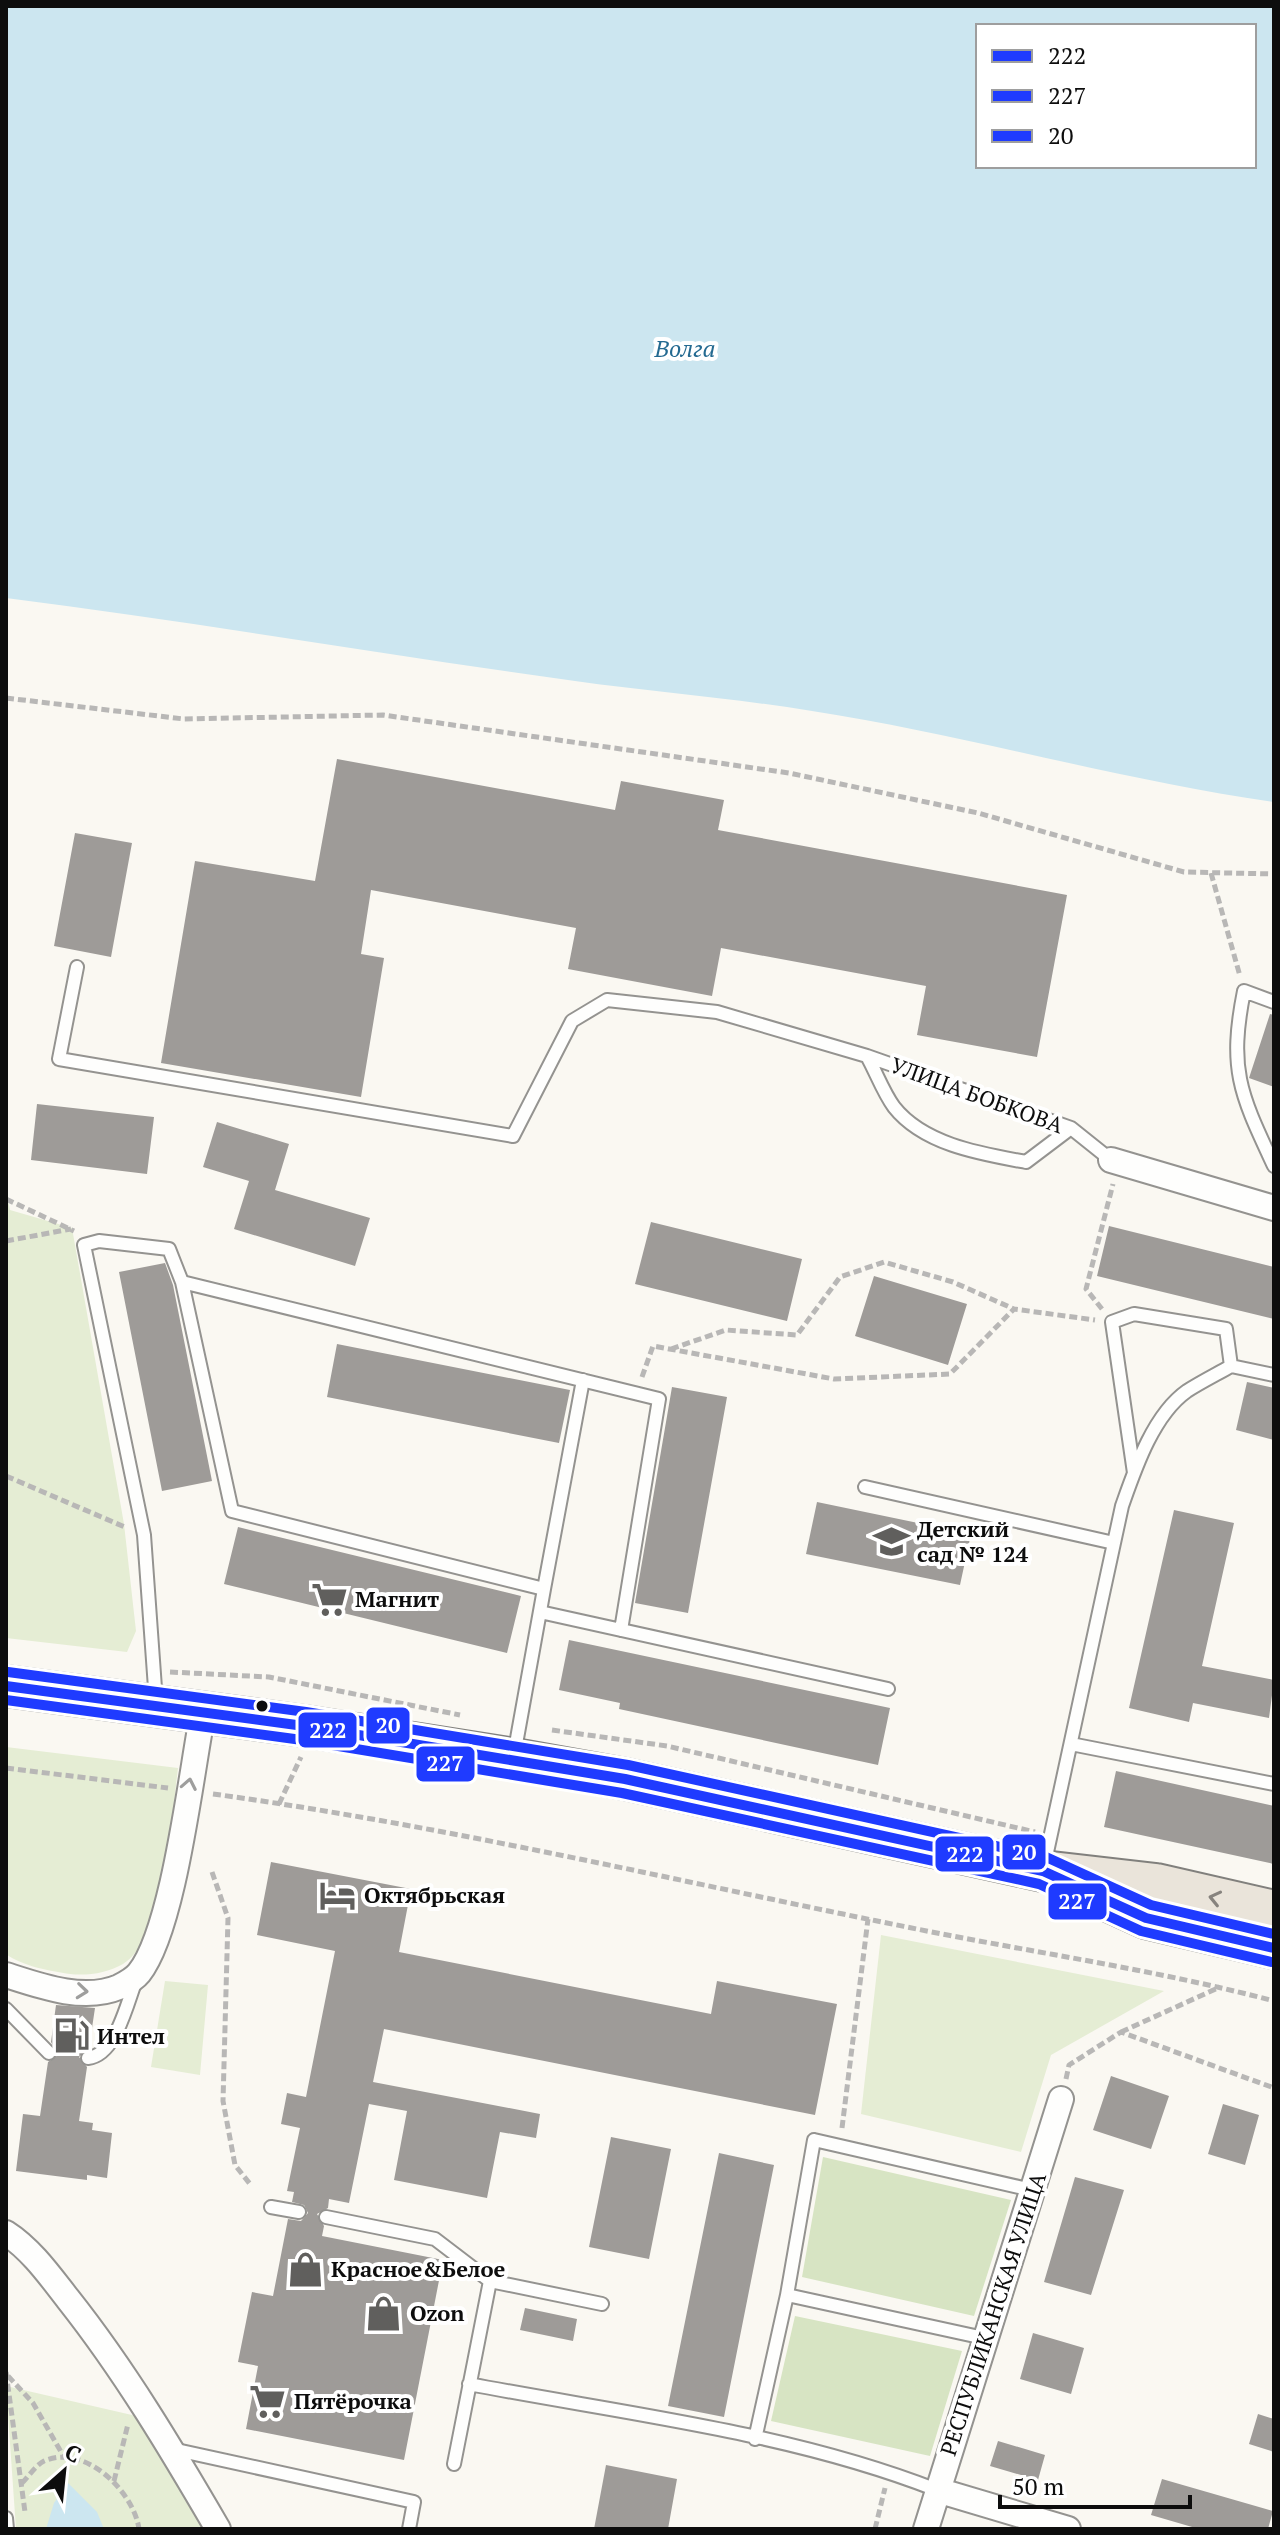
<svg xmlns="http://www.w3.org/2000/svg" width="1280" height="2535" viewBox="0 0 1280 2535" font-family="'PT Serif',serif">
<style>
.green{fill:#e5edd4}
.forest{fill:#d7e4c3}
.water{fill:#cce6f0;fill-rule:evenodd}
.building{fill:#9e9b98}
.lines{fill:none;stroke-linecap:round;stroke-linejoin:round}
.service-casing{stroke:#949390;stroke-width:16}
.minor-casing{stroke:#949390;stroke-width:28}
.primary-casing{stroke:#81807d;stroke-width:44}
.path{stroke:#b8b7b6;stroke-width:5;stroke-dasharray:8 4;stroke-linecap:butt}
.service{stroke:#fefefd;stroke-width:12}
.minor{stroke:#fefefd;stroke-width:24}
.primary{stroke:#eae4da;stroke-width:40}
.bus-1-casing{stroke:#fff;stroke-width:16}
.bus-2-casing{stroke:#fff;stroke-width:16}
.bus-3-casing{stroke:#fff;stroke-width:16}
.bus-1{stroke:#1f3bff;stroke-width:10}
.bus-2{stroke:#1f3bff;stroke-width:10}
.bus-3{stroke:#1f3bff;stroke-width:10}
.oneway{stroke:#9e9e9d}
.oneway2{stroke:#87837e}
.bus-dot{fill:#0d0d0d;stroke:#fff;stroke-width:3}
.labels{text-anchor:middle;stroke-width:8;stroke-linejoin:round;paint-order:stroke}
.street-label{font-size:22px;fill:#0d0d0d;stroke:#fff}
.poi-label{font-size:22px;font-weight:bold;fill:#0d0d0d;stroke:#fff;text-anchor:start}
.water-label{font-size:24px;font-style:italic;fill:#246a91;stroke:#fff}
.line-badge{stroke:#fff;stroke-width:3}
.badge-label{font-size:22px;text-anchor:middle;font-weight:bold;fill:#fff}
</style>
<rect width="100%" height="100%" fill="#faf8f2"/>
<path class="green" d="M6,1192L10,1210L72,1228L124,1524L136,1631L127,1652L6,1638Z
M6,1747L178,1768C172,1814 165,1939 123,1964C107,1973 88,1976 70,1974C50,1971 22,1966 6,1954Z
M881,1935L1164,1991L1051,2055L1021,2152L861,2114Z
M165,1981L208,1985L200,2075L151,2067Z
M6,2386L145,2418L199,2517L202,2529H16Z"/>
<path class="forest" d="M823,2157L1011,2200L974,2316L802,2277Z
M795,2316L962,2351L930,2456L771,2421Z"/>
<path class="water" d="M6,6H1274V802C1119,780 967,735 812,711C733,698 653,692 575,681C385,655 196,622 6,598ZM978,26H1254V166H978Z
M68,2483L97,2512L104,2529H46L54,2503Z"/>
<path class="building" d="M337,759L615,810L621,781L724,800L718,830L1067,895L1037,1057L917,1035L926,986L721,948L712,996L568,969L576,928L371,890L361,954L384,958L361,1097L161,1063L195,861L315,881Z
M75,833L132,843L111,957L54,946Z
M1270,1014L1274,1015V1087L1249,1078Z
M37,1104L154,1117L147,1174L31,1160Z
M217,1122L289,1144L275,1190L370,1218L355,1266L234,1229L249,1181L203,1167Z
M651,1222L802,1259L787,1321L635,1284Z
M1109,1226L1274,1267V1319L1097,1276Z
M165,1263L173,1285L212,1481L162,1491L119,1272Z
M874,1276L967,1304L948,1365L855,1336Z
M337,1344L570,1390L559,1443L327,1397Z
M1247,1382L1274,1388V1440L1236,1430Z
M672,1387L727,1397L688,1613L635,1603Z
M817,1502L971,1534L960,1585L806,1554Z
M1174,1510L1234,1523L1202,1666L1274,1680L1269,1718L1193,1703L1189,1722L1129,1708Z
M238,1527L521,1596L507,1653L224,1584Z
M569,1640L890,1708L878,1765L619,1709L620,1703L559,1690Z
M1116,1771L1274,1806V1864L1104,1827Z
M271,1862L411,1889L399,1952L711,2014L717,1981L837,2004L815,2115L384,2029L373,2082L540,2114L536,2138L500,2132L487,2198L394,2180L407,2111L369,2104L349,2203L329,2199L328,2208L317,2214L324,2226L322,2236L443,2260L404,2460L246,2429L258,2366L238,2362L252,2292L273,2296L288,2219L301,2221L308,2213L304,2205L292,2202L294,2192L287,2191L300,2128L281,2124L287,2093L306,2097L335,1951L257,1935Z
M56,2005L95,2008L89,2048L79,2057L87,2067L79,2121L93,2123L92,2130L112,2133L107,2178L87,2175V2180L16,2171L23,2114L40,2116L48,2062L58,2055L51,2042Z
M1111,2076L1169,2096L1151,2149L1093,2130Z
M1223,2104L1259,2115L1245,2165L1208,2154Z
M611,2137L671,2149L649,2259L589,2247Z
M719,2153L774,2165L724,2417L668,2406Z
M1075,2177L1124,2190L1091,2295L1044,2282Z
M525,2308L577,2319L573,2341L520,2330Z
M1033,2333L1084,2348L1071,2394L1020,2379Z
M1258,2414L1274,2419V2452L1249,2444Z
M998,2441L1045,2455L1038,2480L990,2466Z
M606,2465L677,2479L668,2529H594Z
M1162,2479L1273,2511L1268,2529H1199L1151,2515Z"/>
<g class="lines">
<defs>
<path id="service" d="M77,967L59,1059L513,1136L572,1021L607,1000L717,1012L867,1056L1071,1128L1111,1160
M1274,1002L1244,991C1228,1071 1241,1095 1274,1166
M867,1056C876,1072 883,1092 894,1107C924,1145 982,1154 1026,1162L1071,1128
M182,1282L659,1399L621,1630
M1134,1473L1112,1322L1134,1314L1226,1329L1231,1366
M865,1487L1114,1543
M544,1589L583,1380
M540,1612L888,1689
M156,1702L144,1535L84,1245L99,1241L169,1249L182,1282L232,1511L544,1589L514,1755
M1071,1744L1274,1784
M1044,1866L1122,1506C1135,1469 1153,1415 1187,1391C1201,1382 1217,1374 1231,1366L1274,1375
M6,2009L49,2053
M88,2058C116,2055 127,2003 136,1980
M271,2207L299,2212
M326,2217L435,2239L490,2281L454,2464
M490,2281L602,2304
M787,2295L984,2338
M469,2384C625,2414 789,2432 937,2490
M755,2439L787,2295L814,2140L1032,2190
M172,2449L414,2502L409,2529
M6,2518L7,2529"/>
<path id="minor" d="M1111,1160L1274,1208
M6,1975C40,1986 84,2002 119,1987C125,1984 135,1978 139,1973C174,1929 191,1773 203,1712
M6,2233C31,2249 50,2276 68,2299C125,2371 172,2450 218,2529
M937,2490L1068,2529
M926,2529L1061,2099"/>
<path id="primary" d="M6,1686L304,1726L514,1759L625,1779L1043,1871L1156,1884L1274,1911
M1076,1886L1146,1918L1274,1948"/>
</defs>
<use href="#service" class="service-casing"/>
<use href="#minor" class="minor-casing"/>
<use href="#primary" class="primary-casing"/>
<path class="path" d="M6,698L184,719L383,715L789,773L978,813L1184,872L1274,874
M1211,873L1240,976
M6,1199L74,1231
M6,1241L71,1229
M1102,1309L1086,1289L1113,1184
M671,1349L726,1330L797,1335L840,1277L884,1262L953,1282L1014,1309
M642,1377L653,1346L834,1379L950,1374L1014,1309L1095,1320
M6,1476L127,1528
M170,1672L269,1677L460,1715
M552,1730L667,1746L1035,1832
M6,1768L168,1788
M213,1794C447,1826 676,1881 907,1927C1029,1952 1153,1969 1274,2001
M279,1804L301,1757
M212,1872L228,1918L223,2101L235,2165L250,2184
M1121,2032L1220,1987
M1066,2079L1069,2065L1121,2032L1274,2088
M842,2128L868,1919
M6,2372L25,2512
M8,2376L33,2403L64,2457
M114,2481L128,2424
M22,2483C28,2477 36,2465 44,2461C85,2443 134,2492 139,2529
M875,2529L885,2488"/>
<use href="#service" class="service"/>
<use href="#minor" class="minor"/>
<use href="#primary" class="primary"/>
<defs>
<path id="bus-1" d="M6,1686L304,1726L625,1779L1043,1871L1146,1918L1274,1948"/>
<path id="bus-2" d="M6,1700L302,1740L622,1793L1039,1884L1141,1931L1271,1962"/>
<path id="bus-3" d="M8,1672L306,1712L628,1765L1046,1857L1151,1905L1274,1934"/>
</defs>
<use href="#bus-1" class="bus-1-casing"/>
<use href="#bus-2" class="bus-2-casing"/>
<use href="#bus-3" class="bus-3-casing"/>
<use href="#bus-1" class="bus-1"/>
<use href="#bus-2" class="bus-2"/>
<use href="#bus-3" class="bus-3"/>
</g>
<defs><path id="oneway-chevron" d="M-2-3.5L2.5 0L-2 3.5" fill="none" stroke-width="1.6" stroke-linecap="round" stroke-linejoin="round" transform="scale(2)"/></defs>
<g class="oneway">
<use href="#oneway-chevron" transform="translate(189 1784) rotate(-79)"/>
<use href="#oneway-chevron" transform="translate(82 1991) rotate(6)"/>
</g>
<use class="oneway2" href="#oneway-chevron" transform="translate(1215 1898) rotate(-167)"/>
<defs>
<symbol id="school-bare" viewBox="-9 -9 18 18"><path d="M0-5L7-2L0 1L-7-2ZM-4 1L0 2.5L4 1V4Q0 6-4 4Z" fill="#605f5d" stroke="#fff" stroke-width="2.5" paint-order="stroke"/></symbol>
<symbol id="supermarket-bare" viewBox="-9 -9 18 18"><path d="M-6-5.5h2.5l.6 2H6L4.5 2H-2.5L-4.4-4H-6ZM-1.5 3.2a1.3 1.3 0 1 0 .1 0ZM3 3.2a1.3 1.3 0 1 0 .1 0Z" fill="#605f5d" stroke="#fff" stroke-width="2.5" paint-order="stroke"/></symbol>
<symbol id="hotel-bare" viewBox="-9 -9 18 18"><path d="M-6-4.5h1.5V1H6V5H4.5V3h-9V5H-6ZM-4 0a1.8 1.8 0 1 1 3.6 0ZM.5 0V-2.5h3Q6-2.5 6 0Z" fill="#605f5d" stroke="#fff" stroke-width="2.5" paint-order="stroke"/></symbol>
<symbol id="fuel-bare" viewBox="-9 -9 18 18"><path d="M-5.5-6h7V0h2V4h1.3V-2.5L3-4.5l.8-.8L6-3V5H2.5V1h-1V6h-7ZM-4.2-4.7v3.2H.2V-4.7Z" fill="#605f5d" stroke="#fff" stroke-width="2.5" paint-order="stroke"/></symbol>
<symbol id="shop-bare" viewBox="-9 -9 18 18"><path d="M-5-2.5h2.3a2.7 3.5 0 0 1 5.4 0H5L5.5 6h-11ZM-1.5-2.5h3a1.5 2.3 0 0 0-3 0Z" fill="#605f5d" stroke="#fff" stroke-width="2.5" paint-order="stroke"/></symbol>
</defs>
<g fill-rule="evenodd">
<use href="#school-bare" x="866" y="1516" width="51" height="51"/>
<use href="#supermarket-bare" x="304" y="1574" width="51" height="51"/>
<use href="#hotel-bare" x="312" y="1870" width="51" height="51"/>
<use href="#fuel-bare" x="46" y="2010" width="51" height="51"/>
<use href="#shop-bare" x="280" y="2244" width="51" height="51"/>
<use href="#shop-bare" x="358" y="2288" width="51" height="51"/>
<use href="#supermarket-bare" x="242" y="2376" width="51" height="51"/>
</g>
<circle class="bus-dot" cx="262" cy="1706" r="7"/>
<g class="labels">
<g class="street-label">
<text transform="translate(977 1095) rotate(20)" y="8">УЛИЦА БОБКОВА</text>
<text transform="translate(993 2314) rotate(-72)" y="8">РЕСПУБЛИКАНСКАЯ УЛИЦА</text>
</g>
<g class="poi-label">
<text x="917" y="1537">Детский<tspan x="917" dy="25">сад № 124</tspan></text>
<text x="355" y="1607">Магнит</text>
<text x="364" y="1903">Октябрьская</text>
<text x="97" y="2044">Интел</text>
<text x="331" y="2277">Красное&amp;Белое</text>
<text x="410" y="2321">Ozon</text>
<text x="294" y="2409">Пятёрочка</text>
</g>
<g class="water-label">
<text x="685" y="357">Волга</text>
</g>
</g>
<g class="line-badge">
<rect x="365" y="1706" width="46" height="39" rx="8" fill="#1f3bff"/>
<rect x="297" y="1711" width="61" height="38" rx="8" fill="#1f3bff"/>
<rect x="415" y="1745" width="61" height="38" rx="8" fill="#1f3bff"/>
<rect x="1001" y="1833" width="46" height="38" rx="8" fill="#1f3bff"/>
<rect x="934" y="1835" width="61" height="38" rx="8" fill="#1f3bff"/>
<rect x="1047" y="1882" width="61" height="39" rx="8" fill="#1f3bff"/>
</g>
<g class="badge-label">
<text x="388" y="1733">20</text>
<text x="328" y="1738">222</text>
<text x="445" y="1771">227</text>
<text x="1024" y="1860">20</text>
<text x="965" y="1862">222</text>
<text x="1077" y="1909">227</text>
</g>
<rect width="1280" height="2535" fill="none" stroke="#0d0d0d" stroke-width="16"/>
<rect x="976" y="24" width="280" height="144" fill="#ffffff" stroke="#9e9e9e" stroke-width="2"/>
<rect x="992" y="50" width="40" height="12" fill="#1f3bff" stroke="#9e9e9e" stroke-width="2"/>
<text x="1048" y="64" font-size="24" fill="#0d0d0d">222</text>
<rect x="992" y="90" width="40" height="12" fill="#1f3bff" stroke="#9e9e9e" stroke-width="2"/>
<text x="1048" y="104" font-size="24" fill="#0d0d0d">227</text>
<rect x="992" y="130" width="40" height="12" fill="#1f3bff" stroke="#9e9e9e" stroke-width="2"/>
<text x="1048" y="144" font-size="24" fill="#0d0d0d">20</text>
<g transform="translate(64 2471) rotate(27)" stroke="#ffffff" stroke-width="6" paint-order="stroke">
<path d="M0-6L14 30L0 20L-14 30Z" fill="#0d0d0d"/>
<text y="-12" font-size="22" font-weight="bold" text-anchor="middle" fill="#0d0d0d">С</text>
</g>
<path d="M1000 2495v12h190v-12" fill="none" stroke="#0d0d0d" stroke-width="4"/>
<text x="1012" y="2495" font-size="24" fill="#0d0d0d" stroke="#ffffff" stroke-width="6" paint-order="stroke">50 m</text>
</svg>
